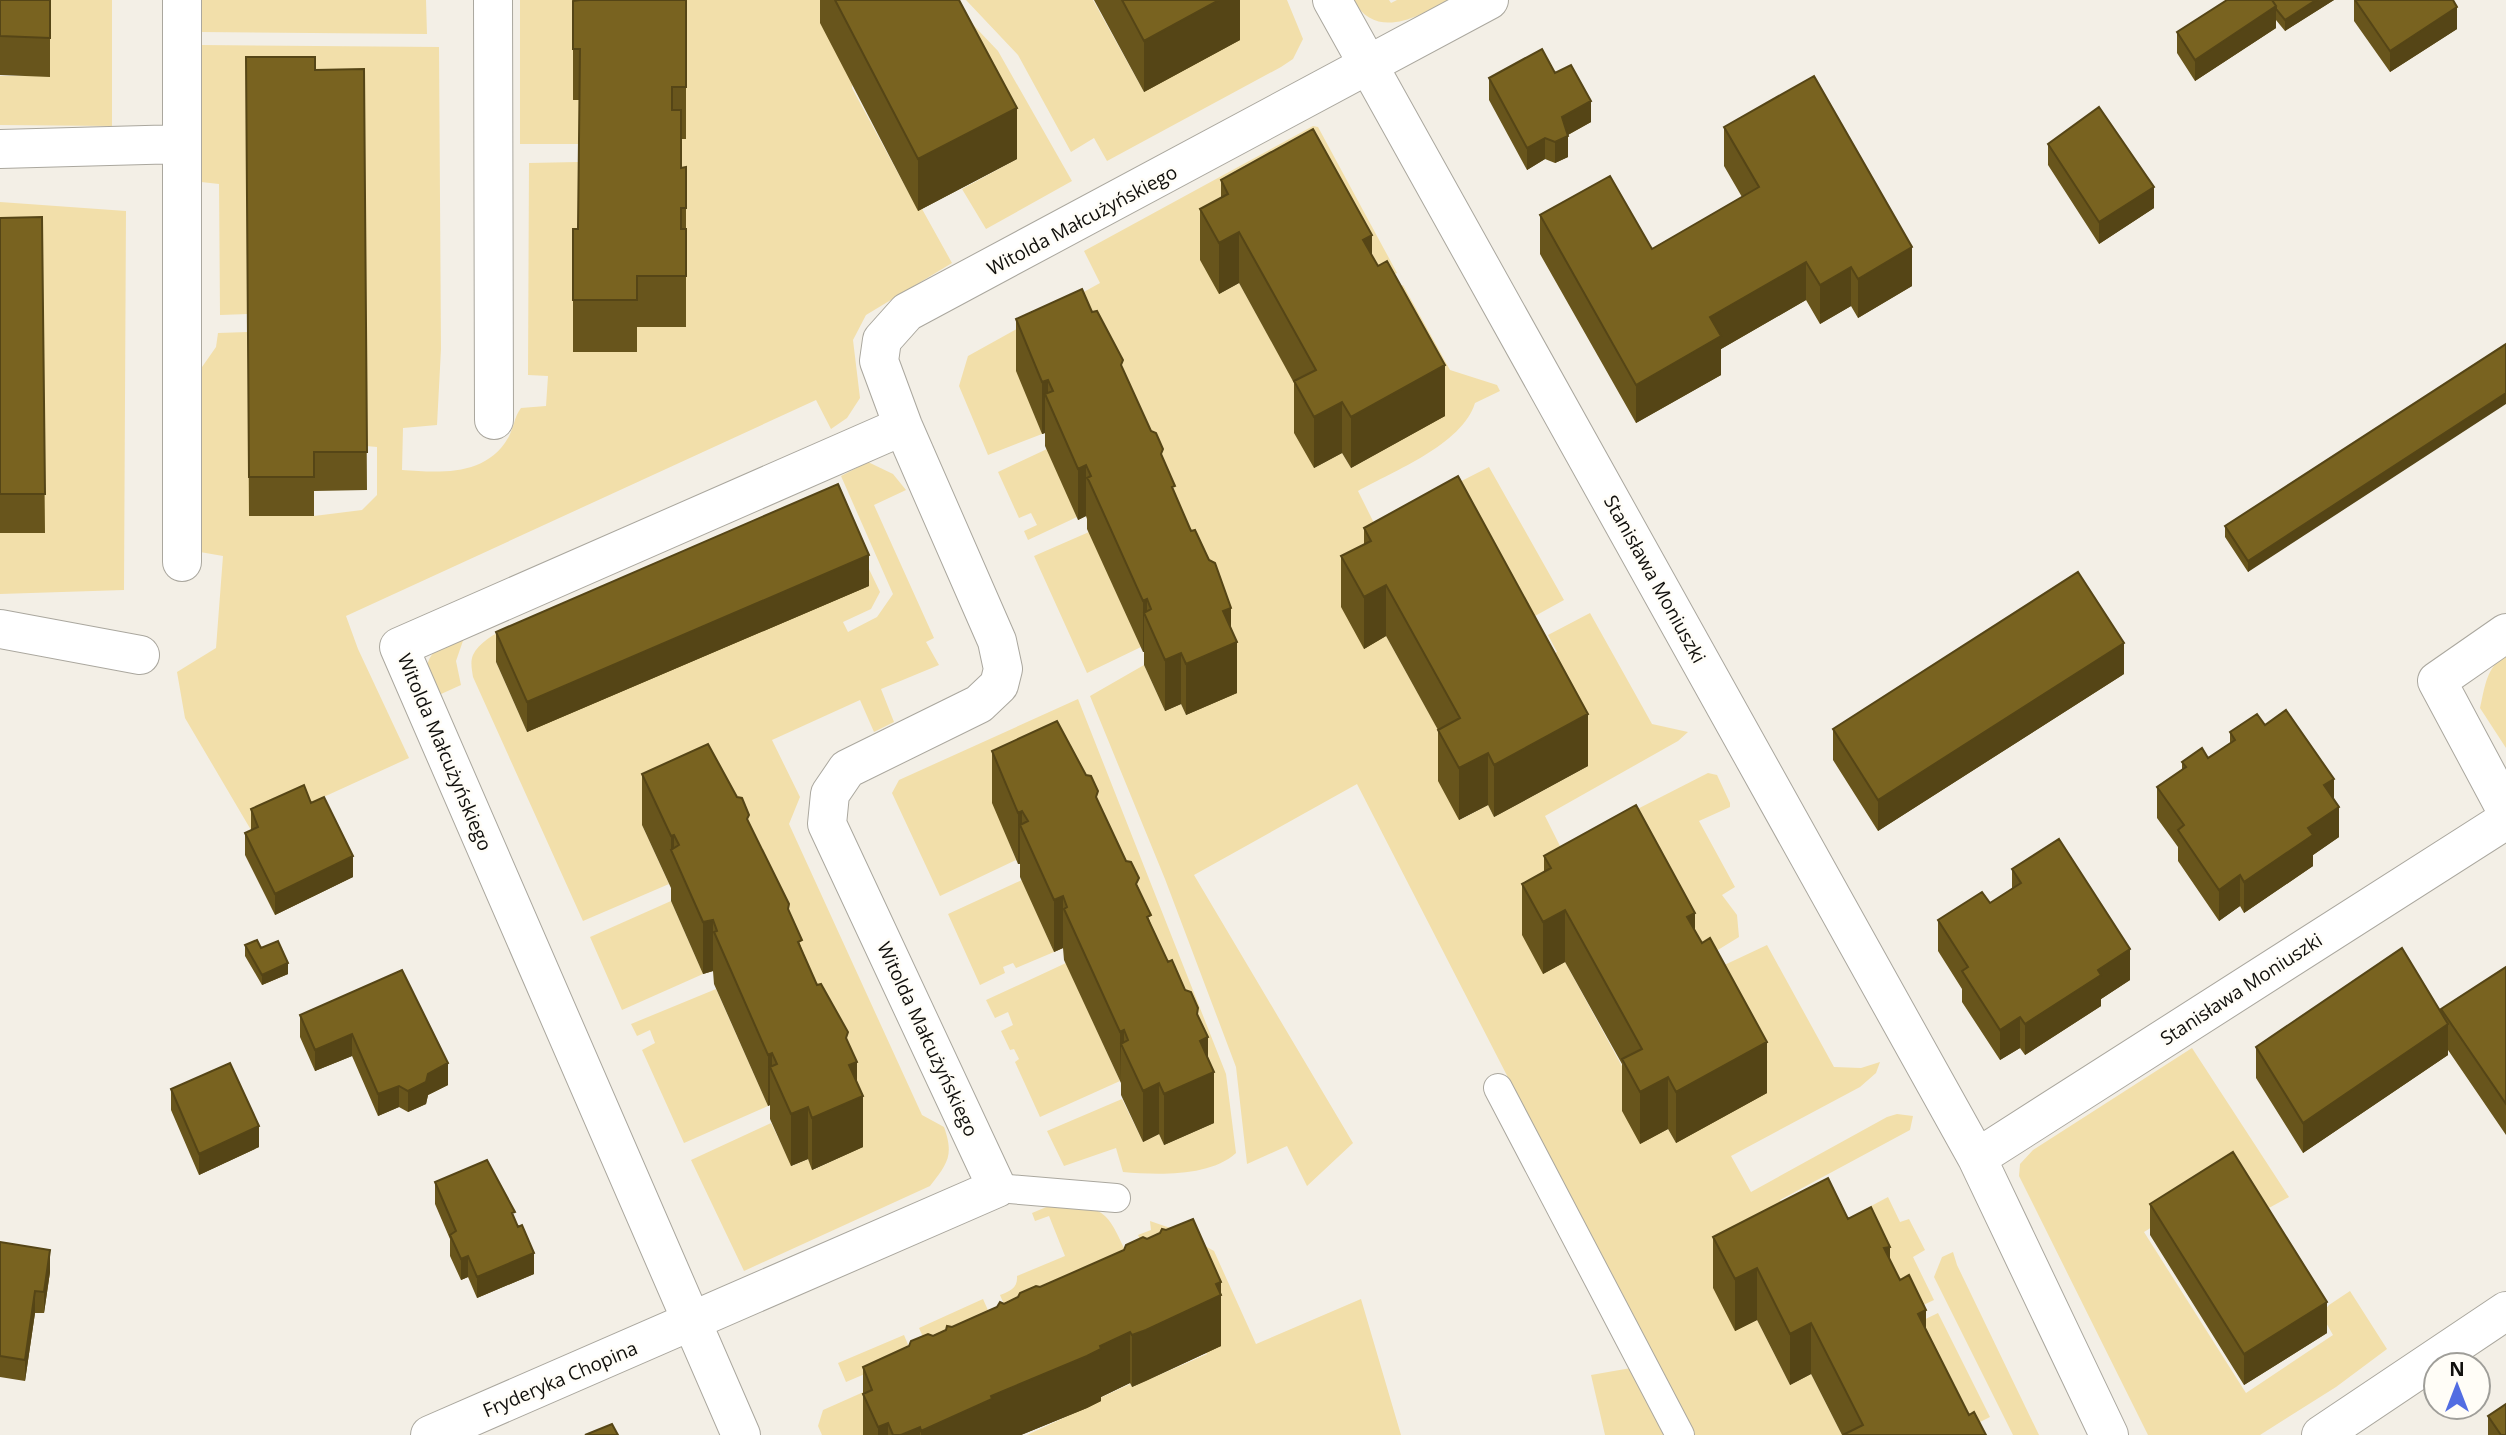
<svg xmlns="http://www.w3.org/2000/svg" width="2506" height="1435" viewBox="0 0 2506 1435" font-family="'Open Sans',sans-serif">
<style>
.green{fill:#f2dfaa}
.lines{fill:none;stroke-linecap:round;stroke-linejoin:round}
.service-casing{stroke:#aaa79e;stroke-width:30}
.minor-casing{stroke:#aaa79e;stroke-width:40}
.service{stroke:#fff;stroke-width:28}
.minor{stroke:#fff;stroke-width:38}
.wall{fill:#68551c}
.shaded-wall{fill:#554516}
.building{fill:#796320;stroke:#554516;stroke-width:2}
.labels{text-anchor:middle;stroke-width:5;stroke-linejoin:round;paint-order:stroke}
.street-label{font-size:19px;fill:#100f0c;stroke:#fffdf7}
</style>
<rect width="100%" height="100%" fill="#f3efe6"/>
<path class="green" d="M50,0H112V126L0,125V76H50Z
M200,0H426L427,34L200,32Z
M520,0H580V52L573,53V100H580V144H520Z
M686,0H863L852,88L918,210L922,209L952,263L866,315L853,340L860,398L847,418L831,429L816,400L346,616L358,649L409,758L251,830L185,718L177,672L216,648L223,556L200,552L202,367L216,347L218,333L248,332L314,516L362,510L377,495V447L366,446L248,314L220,315L219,184L201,182V45L439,47L441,349L437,425L403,428L402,470C441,473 486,476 508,438C514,428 514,417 521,408L546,406L548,376L528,375L529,163L578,162V280L637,327H686L672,139L686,138Z
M966,0H1093L1144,92L1217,0H1287L1303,39L1293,59L1281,67L1107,161L1094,138L1071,152L1018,55Z
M1353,0H1389L1391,3L1397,0H1448C1418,17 1376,41 1353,0Z
M958,9L998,51L1072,181L986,229L962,189L1017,159Z
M1313,126L1318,127L1397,273L1372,286L1313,181L1219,294L1239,283L1316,421L1314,468L1342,453L1351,468L1444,416L1389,292L1403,285L1450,370L1497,385L1500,391L1475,403C1462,445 1393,471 1358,491L1375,525L1489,467L1564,600L1513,628L1386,636L1460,769V820L1488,805L1494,817L1588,766L1534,665L1557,652L1548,635L1590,613L1652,724L1688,732L1678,741L1545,816L1561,848L1708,773L1717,775L1730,803V807L1699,821L1735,887L1722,895L1737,915L1739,937L1695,964L1636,857L1543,973L1565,962L1641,1101L1639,1143L1668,1129L1676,1143L1718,968L1767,945L1834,1067L1861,1068L1880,1062L1876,1073L1860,1087L1731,1156L1751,1192L1887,1117L1897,1114L1913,1116L1910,1130L1780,1200L1803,1243L1734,1330L1757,1320L1790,1385L1811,1374L1842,1435H1692L1357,784L1194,875L1353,1143L1307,1186L1287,1146L1247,1164L1236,1067L1165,879L1090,696L1144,665L1165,711L1181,704L1186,715L1236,693L1017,371L1042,434L988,455L959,386L968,356L1100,283L1084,251Z
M0,202L126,211L124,590L0,594Z
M1047,449L1077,517L1028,540L1024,531L1037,525L1031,513L1019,518L998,472Z
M868,462L893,474L906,490L874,505L934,638L926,642L939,665L881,689L894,722L874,732L860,700L772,740L800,797L789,824L922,1115L944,1127C954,1155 948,1163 930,1186L744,1271L691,1160L771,1123L792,1166L808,1159L813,1170L862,1147L642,825L669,884L583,921L473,677C472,670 470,662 473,655C485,630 544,613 569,602L496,662L527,732L842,513L880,592L871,609L843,622L848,632L877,617L893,594L841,476Z
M1089,532L1141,647L1087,673L1034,556Z
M465,635L456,661L461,685L430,699C422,660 426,650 465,635Z
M2506,655V748L2480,708C2485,687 2486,667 2506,655Z
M1078,699L1226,1074L1236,1153C1210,1177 1157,1175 1123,1172L1116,1148L1064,1166L1047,1131L1122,1099L1143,1142L1159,1134L1164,1145L1214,1123L1002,825L1016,860L940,896L892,793L899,780Z
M1022,880L1054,952L1016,968L1013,963L1003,967L1005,973L980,985L948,914Z
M671,901L703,974L622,1010L590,937Z
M1066,963L1120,1081L1040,1117L1015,1062L1019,1059L1014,1049L1010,1050L1001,1031L1013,1025L1008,1012L995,1018L986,1000Z
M716,989L768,1106L684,1143L642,1050L655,1043L650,1030L637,1036L631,1024Z
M2192,1048L2289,1197L2258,1214L2233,1177L2144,1232L2246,1393L2333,1335L2321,1314L2329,1305L2350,1291L2387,1349L2336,1387L2260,1435H2148L2019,1176L2020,1164L2033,1150Z
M1888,1197L1900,1222L1909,1219L1925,1250L1913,1257L1934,1300L1904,1314L1828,1229Z
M1061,1201C1108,1210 1107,1212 1127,1254L1006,1309L1000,1295C1010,1291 1018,1288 1017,1276L1065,1256L1049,1216L1035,1221L1032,1213Z
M1150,1221L1176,1230L1214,1251L1256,1344L1361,1299L1401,1435H1019H1027L1100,1401V1398L1130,1384L1132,1387L1207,1354L1160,1285L1138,1235L1151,1230Z
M1953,1252L1957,1265L2039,1435H2013L1934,1277L1942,1257Z
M983,1299L991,1317L927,1346L919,1328Z
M1938,1313L1990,1417L1954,1435L1909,1327Z
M904,1335L912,1354L846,1382L838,1363Z
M920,1367L870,1435H822L818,1426L823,1410Z
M1631,1368L1665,1435H1605L1591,1375Z"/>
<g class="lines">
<defs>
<path id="service" d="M1498,1088L1680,1435
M997,1188L1116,1198"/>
<path id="minor" d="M182,0V562
M493,0L494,420
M1332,0L1977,1158L2109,1435
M0,149L182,144
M0,629L140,655
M2506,633L2437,681L2506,810
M1977,1158L2506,820
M430,1435L997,1188L827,824L830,794L847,769L979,704L999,685L1003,669L997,641L903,426L879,361L882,340L907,312L1489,0
M741,1435L399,647L903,426
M2321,1435L2506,1311"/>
</defs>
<use href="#service" class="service-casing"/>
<use href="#minor" class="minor-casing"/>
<use href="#service" class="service"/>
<use href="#minor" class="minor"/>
</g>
<path class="wall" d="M0,0H50V77L0,75Z
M686,0V139H681V168L686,167V327H637V352H573V229H578L580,100H573V1Z
M820,0H959L1017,159L918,211L820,23Z
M1094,0H1240V40L1144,92Z
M2227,0H2334L2285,31L2276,20V28L2195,81L2177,53V32Z
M2354,0L2457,29L2390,72L2354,21Z
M246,57L315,70L364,69L367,490L314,491V516H249Z
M1555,73L1591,122L1568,135V157L1555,163L1545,159L1527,170L1489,100V78Z
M1724,127L1912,286L1858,318L1851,306L1820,324L1806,300L1721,349V375L1636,423L1540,254V215L1652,249L1742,197L1724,166Z
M2048,144L2154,208L2099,244L2048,165Z
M1221,180L1372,256L1445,416L1351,468L1342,453L1314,468L1294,433V383L1239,283L1219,294L1200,260V209L1221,198Z
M42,217L45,533H0V218Z
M1092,312L1123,369L1163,458L1175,495L1231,628L1237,693L1186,715L1181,704L1165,711L1144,665V652H1143L1087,529V519L1086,516L1078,520L1045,446V433L1042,434L1016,371V319Z
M2506,344L2248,572L2225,537V526Z
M1364,528L1588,766L1494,817L1488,805L1459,820L1438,781V730L1386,636L1364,649L1341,607V556L1364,544Z
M869,586L527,732L496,662V632Z
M2124,674L1878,831L1833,760V729Z
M2265,725L2334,799L2339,837L2313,855V866L2244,913L2240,906L2219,921L2178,861V847L2157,818V787L2182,770V762L2208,758L2230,743V732Z
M992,751L1098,802L1139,889L1151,925L1168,962L1198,1018L1208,1058L1214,1123L1164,1145L1159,1134L1143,1142L1121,1095V1083L1064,960L1063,948L1054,952L1020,877V864H1018L992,803Z
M642,774L749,824L789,912L802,950L817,985L848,1042L857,1082L863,1147L812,1170L808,1159L791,1166L770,1119V1105L768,1106L714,984L713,971L703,974L671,901V888L642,825Z
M311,803L353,877L275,915L245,855V833L251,830V809Z
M1544,856L1695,931L1767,1093L1676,1143L1668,1129L1640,1144L1622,1111V1064L1565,962L1543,974L1522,935V884L1544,872Z
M2012,869L2130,980L2101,999V1006L2025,1055L2020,1048L2000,1060L1962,1002V989L1938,951V920L1990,903L2012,889Z
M245,945L261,948L288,974L262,985L245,956Z
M2506,967V1135L2448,1050V1055L2303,1153L2256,1078V1047L2441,1013V1009Z
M402,970L448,1085L428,1095L426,1104L408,1112L399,1107L378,1116L352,1056L315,1071L300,1037V1015Z
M171,1089L259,1147L199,1175L171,1110Z
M435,1182L515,1220L534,1274L477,1298L468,1277L461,1280L450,1256V1239L435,1204Z
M2150,1204L2327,1333L2244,1385L2150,1235Z
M1848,1219L1890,1261L1969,1415L1986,1435H1842L1811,1374L1790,1385L1757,1320L1735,1331L1713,1288V1237Z
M0,1242L50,1272L44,1313H35L25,1381L0,1377Z
M1221,1282V1346L1146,1381L1132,1387L1130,1383L1101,1397V1401L1087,1408L1021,1435H863V1367L1040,1287Z
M2488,1416L2506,1435H2488Z"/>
<path class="shaded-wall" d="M1219,0H1240V40L1144,92V41Z
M2316,0H2334L2285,31V20Z
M2276,6V28L2195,81V60Z
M2457,7V29L2390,72V51Z
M1591,101V122L1562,138V117Z
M1017,108V159L918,211V159Z
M1568,136V157L1555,163V142Z
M1545,138V159L1527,170V148Z
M2154,187V208L2099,244V222Z
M1239,232V283L1219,294V243Z
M1372,235V286L1363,240Z
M1912,247V286L1858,318V279Z
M1806,262V300L1721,349V375L1636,423V385L1710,317Z
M1851,267V306L1820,324V285Z
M1445,365V416L1351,468V417Z
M1048,380V401L1045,394V433L1042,434V382Z
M2506,393V404L2248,572V561Z
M1342,402V453L1314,468V417Z
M1086,465V516L1078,520V469Z
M869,555V586L527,732V702Z
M1386,585V636L1364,649V597Z
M1147,599V619L1144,613V652H1143V601Z
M1231,608V644L1237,642V693L1186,715V664L1223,611Z
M2124,643V674L1878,831V800Z
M1181,653V704L1165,711V660Z
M1588,714V766L1494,817V765Z
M1488,753V805L1459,820V768Z
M2334,779V810L2324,785Z
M2339,807V837L2313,855V866L2244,913V882L2308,828Z
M1022,811V829L1020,825V864H1018V813Z
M674,835V857L671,850V888V836Z
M353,856V877L275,915V894Z
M2240,875V906L2219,921V890Z
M1063,896V948L1054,952V900Z
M1565,910V962L1543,974V922Z
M1695,913V964L1687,917Z
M713,920V971L703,974V922Z
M2130,949V980L2101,999V1006L2025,1055V1024L2098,970Z
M288,963V974L262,985V975Z
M2020,1017V1048L2000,1060V1030Z
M2448,1024V1055L2303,1153V1123Z
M1124,1030V1050L1121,1044L1120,1083V1032Z
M352,1034V1056L315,1071V1050Z
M1208,1037V1075L1214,1072V1123L1164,1145V1094L1200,1041Z
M1767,1042V1093L1676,1143V1092Z
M772,1053V1072L770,1067V1105L768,1106V1055Z
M857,1062V1098L863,1096V1147L812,1170V1118L849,1065Z
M448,1063V1085L428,1095L426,1104L408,1112V1091L428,1074Z
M1668,1077V1129L1640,1144V1092Z
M1159,1083V1134L1143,1142V1091Z
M399,1086V1107L378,1116V1094Z
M808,1107V1159L791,1166V1114Z
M259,1126V1147L199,1175V1154Z
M1890,1247V1298L1884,1248Z
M50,1250V1272L44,1313V1292Z
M534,1253V1274L477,1298V1277Z
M468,1256V1277L461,1280V1259Z
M1757,1268V1320L1735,1331V1279Z
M1221,1282V1346L1132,1387V1335L1216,1284Z
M35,1291V1313L25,1381V1360Z
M2327,1302V1333L2244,1385V1354Z
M1926,1310V1361L1918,1314Z
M1811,1323V1374L1790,1385V1334Z
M1130,1332V1383L1101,1397V1401L1087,1408L1021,1435H921V1431L991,1396Z
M888,1423V1435H878V1427Z
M920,1427V1435H901Z"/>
<path class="building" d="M0,0H50V38L0,36Z
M580,0H686V87H672V110H681V168L686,167V208H681V229H686V276H637V300H573V229H578L580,49H573V1Z
M835,0H959L1017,108L918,159Z
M1122,0H1219L1144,41Z
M2227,0H2272L2276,6L2195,60L2177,32Z
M2272,0H2316L2285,20L2276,9V6Z
M2355,0H2453L2457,7L2390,51Z
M1542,49L1555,73L1571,65L1591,101L1562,117L1568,136L1555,142L1545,138L1527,148L1489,78Z
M246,57H315V70L364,69L367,452H314V477H249Z
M1814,76L1912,247L1858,279L1851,267L1820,285L1806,262L1710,317L1721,336L1636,385L1540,215L1610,176L1652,249L1759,187L1724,127Z
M2099,107L2154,187L2099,222L2048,144Z
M1313,129L1372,235L1363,240L1378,266L1387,261L1445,365L1351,417L1342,402L1314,417L1294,381L1316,370L1239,232L1219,243L1200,209L1228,194L1221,180Z
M42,217L45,494H0V218Z
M1082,289L1092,312L1097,311L1123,360L1121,365L1151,431L1156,433L1163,449L1161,454L1175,486L1172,487L1191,531L1195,530L1209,560L1215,563L1231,608L1223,611L1237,642L1186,664L1181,653L1165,660L1144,613L1151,609L1147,599L1143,601L1089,481L1087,478L1091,476L1086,465L1078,469L1045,394L1053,391L1048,380L1042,382L1016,319Z
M2506,344V393L2248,561L2225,526Z
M1458,476L1588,714L1494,765L1488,753L1459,768L1438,730L1460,718L1386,585L1364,597L1341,556L1371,541L1364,528Z
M838,484L869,555L527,702L496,632Z
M2078,572L2124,643L1878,800L1833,729Z
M2286,710L2334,779L2324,785L2339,807L2308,828L2313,835L2244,882L2240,875L2219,890L2178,830L2184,825L2157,787L2186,767L2182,762L2202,748L2208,758L2235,740L2230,732L2257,714L2265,725Z
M1057,721L1086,775L1091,776L1098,791L1096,797L1126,861L1131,862L1139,878L1136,884L1151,915L1147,917L1168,962L1172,960L1185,990L1191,992L1198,1008L1197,1014L1208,1037L1200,1041L1214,1072L1164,1094L1159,1083L1143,1091L1121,1044L1128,1040L1124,1030L1120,1032L1064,909L1067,907L1063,896L1054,900L1020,825L1028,821L1022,811L1018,813L992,751Z
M708,744L737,797L742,798L749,815L747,819L789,904L788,909L802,940L798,942L817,985L821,984L848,1032L846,1038L857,1062L849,1065L863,1096L812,1118L808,1107L791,1114L770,1067L777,1064L772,1053L768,1055L714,932L717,931L713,920L703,922L671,850L679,845L674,835L671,836L642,774Z
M304,785L311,803L324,797L353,856L275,894L245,833L258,827L251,809Z
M1636,805L1695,913L1687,917L1702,943L1710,938L1767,1042L1676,1092L1668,1077L1640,1092L1622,1059L1642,1049L1565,910L1543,922L1522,884L1551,868L1544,856Z
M2059,839L2130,949L2098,970L2101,975L2025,1024L2020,1017L2000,1030L1962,971L1968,967L1938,920L1982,892L1990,903L2021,883L2012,869Z
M257,940L261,948L278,941L288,963L262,975L245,945Z
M2402,948L2448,1024L2303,1123L2256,1047Z
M2506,967V1104L2441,1009Z
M402,970L448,1063L428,1074L426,1082L408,1091L399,1086L378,1094L352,1034L315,1050L300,1015Z
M230,1063L259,1126L199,1154L171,1089Z
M2233,1152L2327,1302L2244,1354L2150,1204Z
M487,1160L515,1212L512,1213L518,1227L522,1225L534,1253L477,1277L468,1256L461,1259L450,1235L456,1231L435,1182Z
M1828,1178L1848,1219L1871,1207L1890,1247L1884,1248L1900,1280L1909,1275L1926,1310L1918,1314L1969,1415L1974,1412L1986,1435H1843L1863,1425L1811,1323L1790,1334L1757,1268L1735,1279L1713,1237Z
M1193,1219L1221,1282L1216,1284L1221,1295L1146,1330L1132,1335L1130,1332L1100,1346L1101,1349L1087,1356L991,1396L992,1399L921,1431L920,1427L901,1435H893L888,1423L878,1427L863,1394L872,1390L863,1367L909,1346L911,1341L928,1334L933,1336L946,1330L947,1326L952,1327L997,1307L1000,1302L1004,1304L1018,1297L1020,1293L1036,1286L1040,1287L1124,1250L1126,1245L1143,1237L1147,1239L1160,1233L1162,1229L1166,1230Z
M0,1242L50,1250L44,1292L35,1291L25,1360L0,1356Z
M2506,1404V1435H2501L2488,1416Z
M612,1424L618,1435H585Z"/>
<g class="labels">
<g class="street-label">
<text transform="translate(1082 220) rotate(-28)" y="7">Witolda Małcużyńskiego</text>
<text transform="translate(1655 579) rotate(61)" y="7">Stanisława Moniuszki</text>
<text transform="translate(445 752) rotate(67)" y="7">Witolda Małcużyńskiego</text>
<text transform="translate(2241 989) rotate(-33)" y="7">Stanisława Moniuszki</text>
<text transform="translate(928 1039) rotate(65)" y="7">Witolda Małcużyńskiego</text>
<text transform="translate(560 1379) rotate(-23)" y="7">Fryderyka Chopina</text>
</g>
</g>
<g transform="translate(2457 1386)"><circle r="33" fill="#fffdf7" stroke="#9f9e99" stroke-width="2"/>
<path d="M0-5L12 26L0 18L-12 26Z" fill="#526de2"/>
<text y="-10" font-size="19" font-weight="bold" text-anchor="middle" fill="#100f0c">N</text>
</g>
</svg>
